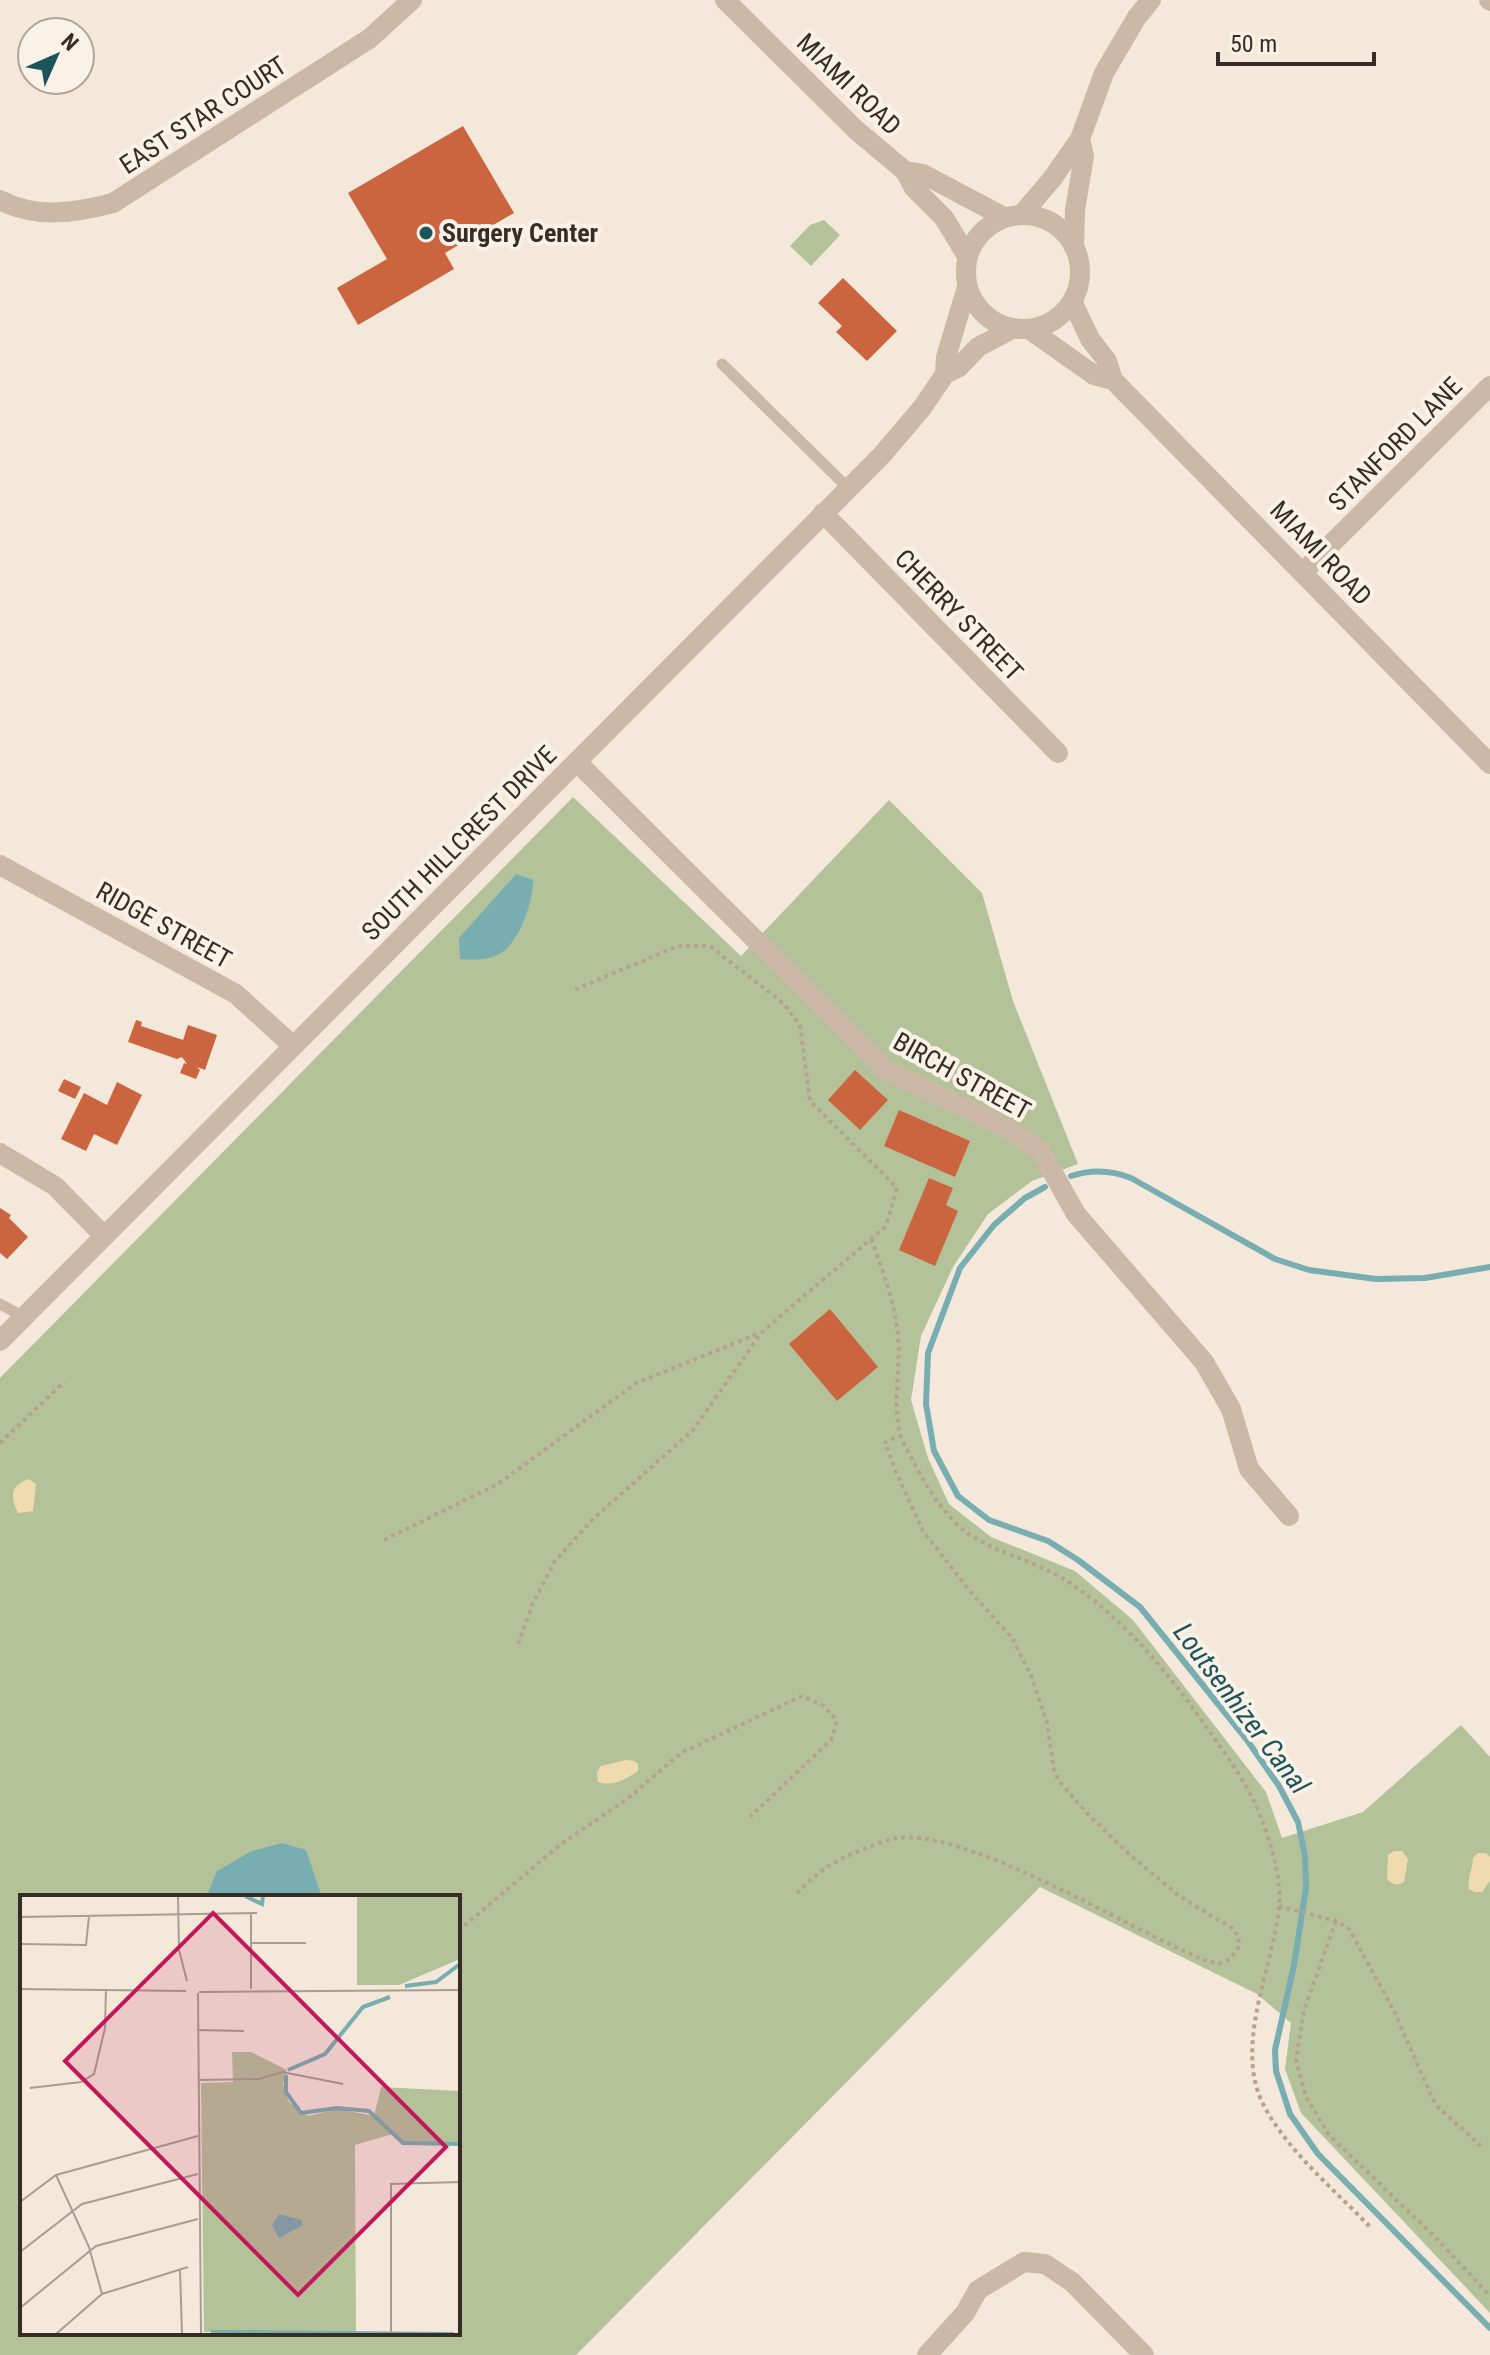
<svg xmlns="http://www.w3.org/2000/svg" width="1490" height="2355" viewBox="0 0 1490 2355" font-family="'Roboto Condensed',sans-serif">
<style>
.green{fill:#b4c29a;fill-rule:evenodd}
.sand{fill:#f0dbaf}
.water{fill:#78adb1}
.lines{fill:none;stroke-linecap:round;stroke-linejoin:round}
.stream{stroke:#78adb1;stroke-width:6}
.building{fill:#cb6540}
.path{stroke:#b7a290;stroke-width:4;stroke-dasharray:4 4;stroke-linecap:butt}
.service{stroke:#cbb8a6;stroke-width:11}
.minor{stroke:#cbb8a6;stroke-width:20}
.tertiary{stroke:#cbb8a6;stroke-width:20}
.poi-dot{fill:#1b545a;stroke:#faf2e7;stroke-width:3}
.labels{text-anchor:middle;stroke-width:8;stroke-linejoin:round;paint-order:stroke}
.street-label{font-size:26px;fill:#372d27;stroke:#faf2e7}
.poi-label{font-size:26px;font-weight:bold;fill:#372d27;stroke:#faf2e7;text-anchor:start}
.water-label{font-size:28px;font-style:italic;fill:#1b545a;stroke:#faf2e7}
.inset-river{fill:none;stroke:#78adb1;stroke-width:4}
.inset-road{fill:none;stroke:#a89d92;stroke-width:2}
.view{fill:#c2185b;fill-opacity:0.15;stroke:#c2185b;stroke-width:4}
.inset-edge{fill:none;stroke:#372d27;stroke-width:4}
</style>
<rect width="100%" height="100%" fill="#f3e8da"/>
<path class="green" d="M824,220L840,235L811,266L790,246L810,225Z
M573,797L741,956L889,800L982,893L1013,1001L1078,1164L1032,1181L988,1214L953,1267L921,1336L911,1400L928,1458L949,1504L991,1537L1075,1571L1133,1620L1266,1792L1282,1838L1363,1812L1461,1725L1490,1757V2313L1301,2113L1285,2069L1291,2023L1257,1994L1040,1887L576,2355H0V1378ZM22,1897H458V2333H22Z"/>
<path class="sand" d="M29,1479L36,1484L33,1511L18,1513C10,1496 10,1485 29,1479Z
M626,1760L634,1761L638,1764V1771C626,1779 613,1787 598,1782L597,1772L601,1766Z
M1394,1851H1402L1408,1859L1404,1882C1397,1886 1393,1885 1387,1879L1388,1855Z
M1478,1853H1486L1490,1857V1881L1482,1892H1475L1469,1889C1467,1877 1473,1869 1473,1858Z"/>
<path class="water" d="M516,874L533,880C533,901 521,937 504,951C491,961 474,960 460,959L459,938Z
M282,1843L306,1850L322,1897H206L217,1871L252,1851Z"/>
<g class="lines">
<path class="stream" d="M1071,1176C1092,1169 1111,1170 1131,1178L1275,1259L1309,1270L1376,1279L1425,1278L1490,1267
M1045,1187L1025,1198L994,1225L960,1268L928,1353L926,1404L934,1451L958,1496L989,1520L1048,1541L1078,1560L1140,1607L1247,1740L1279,1786L1298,1822L1305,1856L1306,1888L1294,1965L1275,2050L1276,2071L1290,2114L1318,2154L1490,2328"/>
</g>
<path class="building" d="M463,126L514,213L445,253L454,269L358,325L337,288L387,259L348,193Z
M843,278L897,331L867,361L836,332L842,326L818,303Z
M136,1020L142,1022L141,1026L183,1040L188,1025L217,1035L205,1070L197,1067L200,1070L196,1079L180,1073L184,1063L187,1064L182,1057L177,1059L128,1042Z
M855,1070L888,1100L860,1130L828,1100Z
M64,1079L81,1087L75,1099L58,1091Z
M117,1082L142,1095L117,1145L94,1134L86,1151L61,1139L84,1093L107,1105Z
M899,1110L970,1141L955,1177L884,1146Z
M929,1178L953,1188L946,1205L958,1211L935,1266L899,1250Z
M0,1208L11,1215L9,1218L28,1237L7,1259L0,1253Z
M830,1309L878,1367L837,1401L789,1344Z"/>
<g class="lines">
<path class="path" d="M871,1239C883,1271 895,1303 898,1337C901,1369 892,1403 900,1434C901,1441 926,1485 931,1492C941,1507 953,1522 967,1533C998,1554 1039,1562 1070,1583C1131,1624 1176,1683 1217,1742C1233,1765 1250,1789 1260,1815C1271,1843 1282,1879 1279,1909C1272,1969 1234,2046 1263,2104C1288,2152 1334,2189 1370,2227
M0,1443L64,1382
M384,1540L498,1484L636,1383L760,1333
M518,1644L533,1603L555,1561L593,1519L693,1430L762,1332L886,1226L897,1188L810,1101L800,1025L783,1003L710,946H678L574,990
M797,1893C807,1884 818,1872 830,1865C847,1855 872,1845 892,1839C957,1822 1135,1932 1202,1959L1218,1964L1230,1959L1240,1945L1235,1930L1181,1897L1132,1857L1087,1813L1059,1781L1054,1770L1047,1722L1032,1678L1012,1638L968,1589L923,1531L895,1470L885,1442L900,1436
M1279,1906L1336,1921L1349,1929L1393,2009L1435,2104L1481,2146
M1336,1921L1304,2010L1296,2060L1306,2097L1329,2135L1436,2238L1490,2296
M458,1931L561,1844L627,1799L681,1753L802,1696L824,1706L837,1721L831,1740L750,1817"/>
<path class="service" d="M722,364L848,488
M0,1304L24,1317"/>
<path class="minor" d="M1489,0L1490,1
M0,200C36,219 75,213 113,203L369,39L412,0
M823,513L1058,753
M1303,572L1490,386
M577,762L886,1070L1004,1127L1040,1150L1076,1214L1204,1362L1231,1409L1249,1469L1289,1516
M0,865L236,994L293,1046
M0,1153L55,1186L104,1236
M927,2355L965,2313L978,2290L1024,2262L1045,2264L1072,2282L1144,2355"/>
<path class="tertiary" d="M725,0L856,130L905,171L914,188L944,218L967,256
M905,171L923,174L1004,217
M1022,214L1052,179L1080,139L1104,73L1137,17L1151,0
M966 272a57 57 0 1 1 114 0a57 57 0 1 1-114 0Z
M1074,247L1075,210L1084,156L1080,139
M1072,301L1090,339L1107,361L1113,380L1490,764
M1029,329L1094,375L1113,380
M945,374L946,357L967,287
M0,1341L881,456L922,408L945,374L959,367L978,347L1014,328"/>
</g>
<circle class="poi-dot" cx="426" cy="233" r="8"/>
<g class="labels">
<g class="street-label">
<text transform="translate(849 84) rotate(44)" y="9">MIAMI ROAD</text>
<text transform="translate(203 115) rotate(-33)" y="9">EAST STAR COURT</text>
<text transform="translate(1395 444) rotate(-45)" y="9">STANFORD LANE</text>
<text transform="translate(1321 553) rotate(46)" y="9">MIAMI ROAD</text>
<text transform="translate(959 615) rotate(46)" y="9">CHERRY STREET</text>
<text transform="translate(459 843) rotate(-45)" y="9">SOUTH HILLCREST DRIVE</text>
<text transform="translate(164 925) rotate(29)" y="9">RIDGE STREET</text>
<text transform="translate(962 1076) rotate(29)" y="9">BIRCH STREET</text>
</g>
<g class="poi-label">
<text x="442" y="242">Surgery Center</text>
</g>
<g class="water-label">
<text transform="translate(1242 1708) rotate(53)" y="10">Loutsenhizer Canal</text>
</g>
</g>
<g transform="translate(20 1895)">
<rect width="440" height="440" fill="#f3e8da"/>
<path d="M337,1H440V64L379,90H337ZM212,157H231L267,175L263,189L269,207L288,221L318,214L354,221L361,192L440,196V248L384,247L373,239L335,250L336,439L184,437L181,188L213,187Z" fill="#b4c29a"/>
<path d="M259,319L281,325L283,330L259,343L252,330Z" fill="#78adb1"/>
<path class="inset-river" d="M225,1L242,9L243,1M385,91L416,87L440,69M268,175L305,159L343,112L370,102M266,180V197L281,218L317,213L349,216L383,248L440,249M191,437L434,439"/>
<path class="inset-road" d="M158,1L159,55L167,86M0,22L237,18M231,48H286M0,49L66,50L69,21M0,94L166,96M231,94V18M179,97L440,95M178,98L181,439M177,135L224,136M178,185L239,184L262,177L323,189M10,193L61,187L74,179L85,133L86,94M36,280L69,352L82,399M0,307L36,280L178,241M0,357L62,309L178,279M160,375L162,439M0,413L76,351L178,324M36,439L82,399L168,372M371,439V289L440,287"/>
<path class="view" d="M193,18L426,252L278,400L45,166Z"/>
<rect width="440" height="440" class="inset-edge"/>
</g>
<g transform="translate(56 56) rotate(45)"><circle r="38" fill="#faf2e7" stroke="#aca39a" stroke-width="2"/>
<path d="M0-6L14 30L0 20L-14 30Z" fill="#1b545a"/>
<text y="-12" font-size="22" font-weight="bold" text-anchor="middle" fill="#372d27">N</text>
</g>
<path d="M1218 52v12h156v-12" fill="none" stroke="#372d27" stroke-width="4"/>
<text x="1230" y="52" font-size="24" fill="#372d27" stroke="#faf2e7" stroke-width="6" paint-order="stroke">50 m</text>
</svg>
